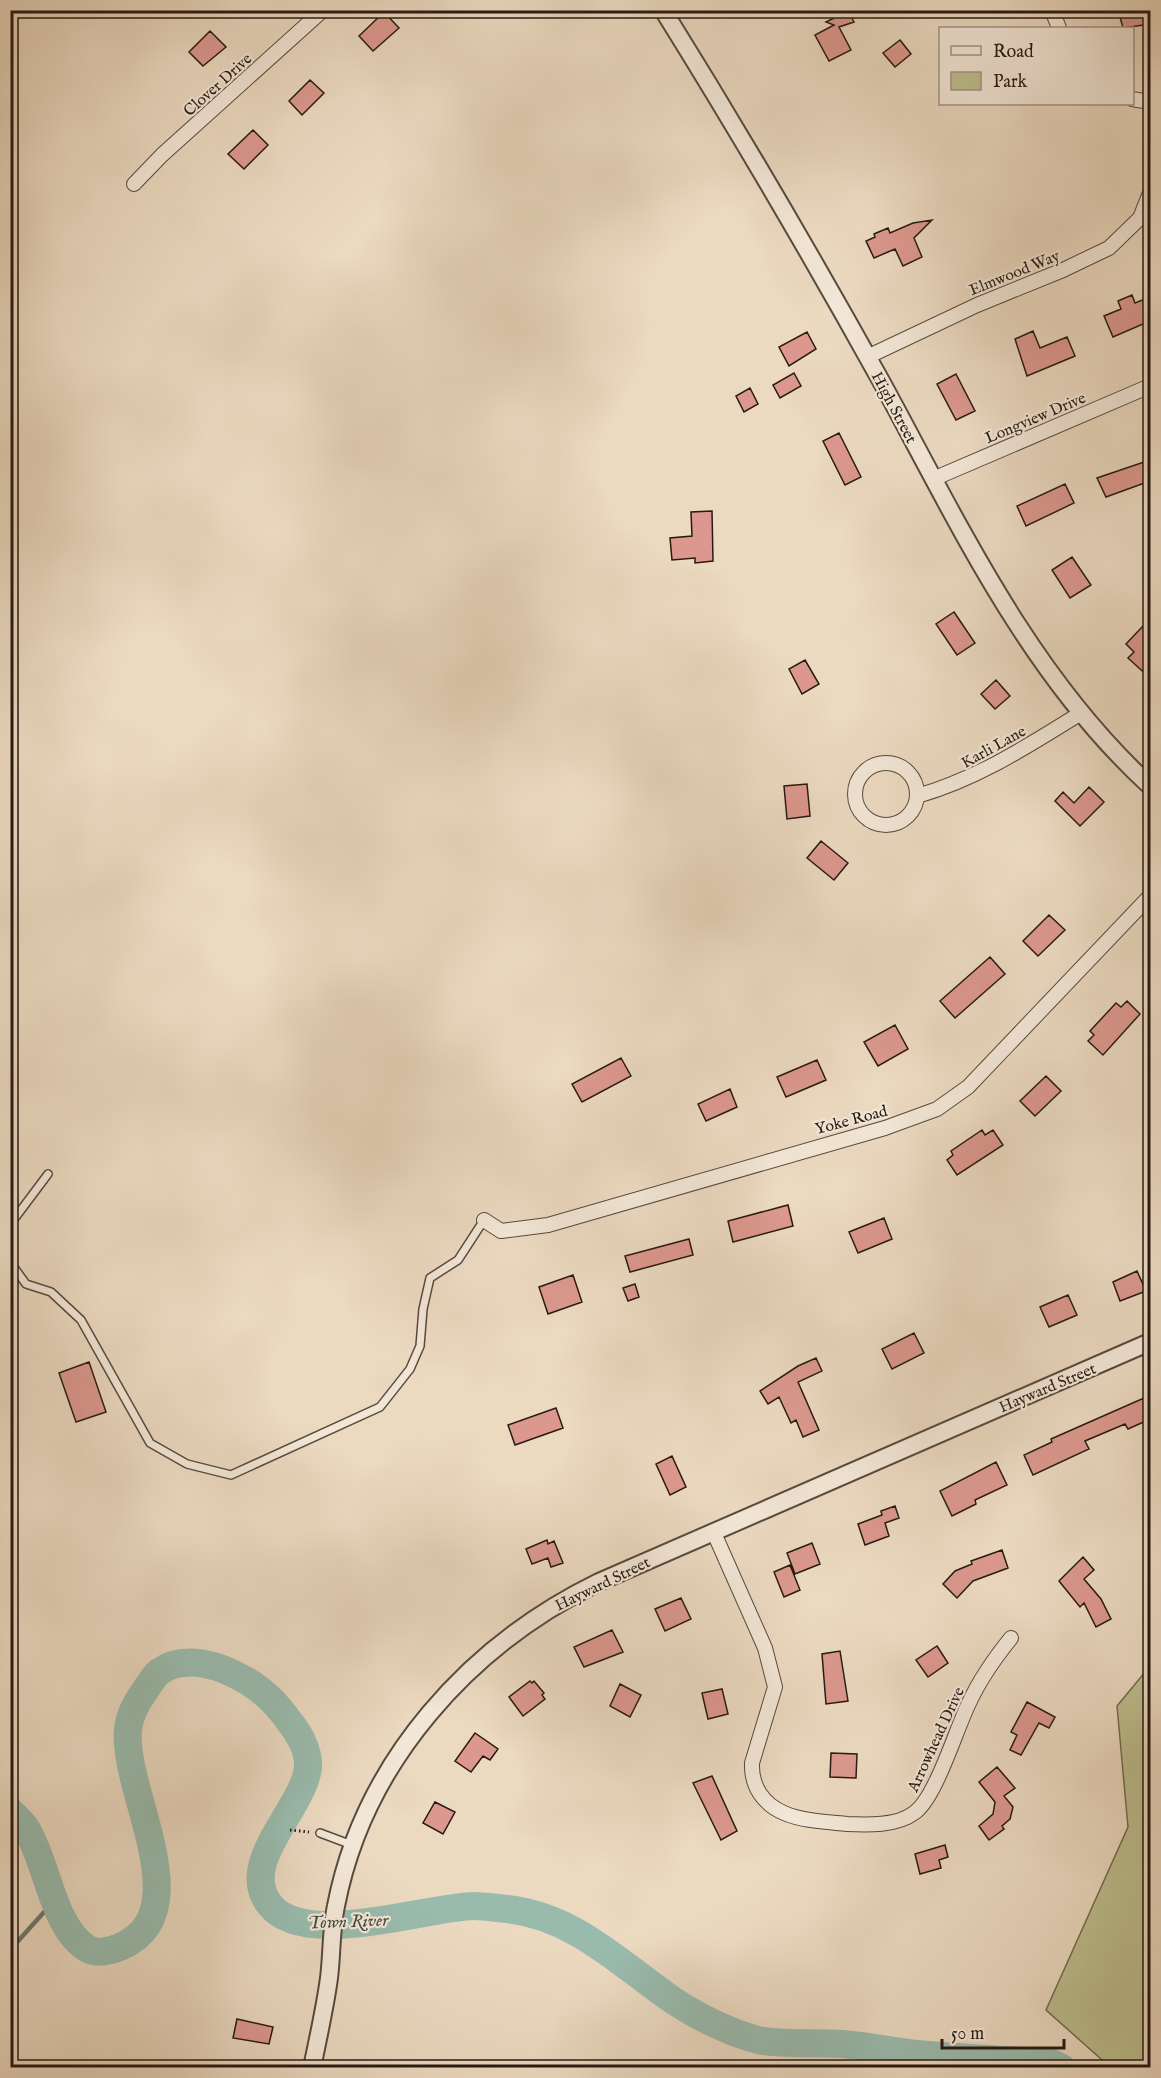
<svg xmlns="http://www.w3.org/2000/svg" width="1161" height="2078" viewBox="0 0 1161 2078" font-family="'IM FELL English',serif">
<style>
.green{fill:#bdbe8e;stroke:#726c50;stroke-width:1.5}
.lines{fill:none;stroke-linecap:round;stroke-linejoin:round}
.stream{stroke:#6b7b6f;stroke-width:4.5}
.river{stroke:#99bbad;stroke-width:28}
.building{fill:#dc988e;stroke:#271a13;stroke-width:1.5}
.service-casing{stroke:#584a3e;stroke-width:10}
.minor-casing{stroke:#584a3e;stroke-width:16}
.tertiary-casing{stroke:#584a3e;stroke-width:20}
.path{stroke:#271a13;stroke-width:3;stroke-dasharray:1.5 3;stroke-linecap:butt}
.service{stroke:#f2e6d6;stroke-width:7}
.minor{stroke:#f2e6d6;stroke-width:14}
.tertiary{stroke:#f2e6d6;stroke-width:16}
.labels{text-anchor:middle;stroke-width:4.5;stroke-linejoin:round;paint-order:stroke}
.street-label{font-size:16px;fill:#271a13;stroke:#f2e6d6}
.water-label{font-size:18px;font-style:italic;fill:#494a41;stroke:#f2e6d6}
</style>
<rect width="100%" height="100%" fill="#ebd9c0"/>
<filter id="stains"><feTurbulence type="fractalNoise" baseFrequency=".00333" numOctaves="4"/><feColorMatrix values="0 0 0 0 .2 0 0 0 0 .09 0 0 0 0 .02 0 0 0 .5 -.17"/></filter>
<radialGradient id="worn" r=".72"><stop offset=".6" stop-color="#630" stop-opacity="0"/><stop offset="1" stop-color="#630" stop-opacity=".3"/></radialGradient>
<path class="green" d="M1150,1666V2067H1110L1046,2010L1128,1827L1117,1706Z"/>
<g class="lines">
<path class="stream" d="M10,1950L45,1911L58,1907"/>
<path class="river" d="M10,1811C16,1817 23,1823 27,1830C47,1862 53,1929 88,1949C97,1954 111,1951 120,1947C201,1913 122,1791 128,1730C129,1717 136,1703 144,1692C148,1686 154,1676 159,1672C185,1653 222,1666 247,1681C264,1691 277,1704 289,1721C299,1733 309,1751 308,1767C304,1809 236,1863 270,1905C305,1949 425,1907 474,1906C484,1906 496,1908 507,1909C576,1917 620,1964 674,2001C698,2017 731,2033 758,2040C777,2045 819,2042 842,2044C867,2046 892,2051 917,2054C962,2058 1007,2060 1052,2063L1062,2068"/>
</g>
<path class="building" d="M1118,10H1150V24L1123,28Z
M848,11L854,22L839,27L851,50L829,61L815,35L834,25L826,22Z
M384,12L399,28L373,51L359,36Z
M210,31L226,47L203,66L189,52Z
M900,40L911,54L895,67L883,53Z
M310,80L324,93L302,115L289,101Z
M253,130L268,145L244,169L228,154Z
M932,220L914,238L922,257L903,266L895,249L874,258L866,241L875,237L874,234L888,228L890,233L913,223Z
M1132,295L1135,303L1150,297V321L1113,337L1104,316L1121,309L1118,301Z
M1033,331L1040,348L1067,337L1075,356L1027,376L1015,339Z
M807,332L816,349L789,366L779,347Z
M794,373L801,386L780,398L773,385Z
M956,374L975,411L956,420L937,384Z
M750,388L758,404L744,412L736,396Z
M839,433L861,477L845,485L823,441Z
M1147,461L1150,481L1106,497L1097,478Z
M1065,484L1074,503L1026,526L1017,506Z
M712,511L713,561L695,563V558L672,560L670,538L692,536L691,512Z
M1072,557L1091,585L1070,598L1052,570Z
M954,612L975,643L957,655L936,624Z
M1143,626L1150,632V678L1128,658L1134,652L1126,644Z
M805,660L819,684L802,694L789,669Z
M996,680L1010,696L995,709L981,694Z
M807,784L810,816L787,819L784,786Z
M1089,787L1104,802L1080,826L1055,801L1063,792L1074,803Z
M821,841L848,863L834,880L807,858Z
M1049,915L1065,930L1038,956L1023,941Z
M990,957L1005,974L955,1018L940,1001Z
M1127,1001L1140,1014L1103,1055L1088,1041L1094,1035L1090,1031L1116,1003L1121,1007Z
M895,1025L908,1049L878,1066L864,1042Z
M621,1058L631,1076L582,1102L572,1084Z
M817,1060L826,1080L786,1097L777,1077Z
M1046,1076L1061,1091L1035,1116L1020,1101Z
M730,1089L737,1107L706,1121L698,1104Z
M982,1130L985,1135L993,1130L1003,1145L957,1175L947,1160L953,1155L951,1151Z
M788,1205L793,1226L733,1242L728,1221Z
M884,1218L892,1239L858,1253L849,1232Z
M689,1239L693,1255L630,1272L625,1256Z
M1137,1271L1146,1291L1120,1301L1113,1282Z
M573,1275L582,1302L548,1314L539,1287Z
M635,1284L639,1297L628,1301L623,1288Z
M1068,1295L1077,1315L1049,1327L1040,1307Z
M914,1333L924,1353L892,1369L882,1349Z
M816,1358L822,1371L798,1382L819,1430L803,1437L796,1420L791,1423L779,1397L768,1404L760,1391L798,1366Z
M89,1362L106,1412L76,1422L59,1373Z
M1144,1398L1149,1409L1145,1411L1148,1420L1128,1429L1125,1424L1085,1441L1089,1449L1033,1475L1024,1455L1052,1442L1051,1439Z
M556,1408L563,1428L515,1445L508,1425Z
M672,1456L686,1487L670,1495L656,1464Z
M996,1462L1007,1485L975,1500L976,1504L952,1516L940,1491Z
M895,1506L899,1518L885,1523L889,1536L865,1545L858,1524L882,1515L881,1511Z
M547,1540L548,1544L554,1541L563,1563L551,1567L548,1558L532,1564L526,1549Z
M812,1543L820,1564L795,1574L787,1553Z
M1002,1550L1008,1568L973,1581L957,1598L943,1584L955,1571L972,1564L971,1561Z
M1083,1557L1094,1570L1084,1579L1101,1599L1111,1619L1096,1627L1084,1603L1080,1607L1059,1581Z
M790,1565L800,1590L784,1597L774,1572Z
M681,1598L691,1619L665,1631L655,1609Z
M612,1630L623,1652L584,1667L574,1647Z
M937,1646L948,1663L928,1677L916,1660Z
M840,1651L848,1701L826,1704L822,1654Z
M530,1681L532,1683L534,1681L544,1693L542,1695L545,1699L523,1716L509,1697Z
M620,1684L641,1695L630,1717L610,1706Z
M722,1689L728,1714L708,1719L702,1693Z
M1027,1702L1055,1717L1049,1728L1039,1723L1021,1755L1010,1750L1017,1735L1011,1732Z
M475,1733L498,1749L490,1760L483,1756L471,1772L455,1761Z
M831,1753L857,1754L856,1778L830,1777Z
M997,1767L1015,1788L1004,1796L1013,1807L1010,1819L1002,1826L1004,1829L989,1840L979,1826L993,1814L995,1802L979,1782Z
M712,1776L737,1831L721,1840L693,1783Z
M435,1802L455,1812L443,1834L423,1823Z
M945,1845L948,1857L939,1860L941,1868L920,1874L915,1854Z
M237,2019L273,2027L269,2044L233,2038Z"/>
<g class="lines">
<defs>
<path id="service" d="M10,1229L12,1222L48,1174
M10,1262L26,1284L51,1292L81,1320L150,1443L187,1464L231,1475L380,1407L410,1369L420,1346L423,1309L430,1278L458,1260L484,1220
M320,1833L352,1845"/>
<path id="minor" d="M1052,10L1059,28
M1132,99L1150,102
M134,184L162,155L323,10
M867,357L977,305L1063,270L1109,248L1140,218L1150,193
M933,479L1150,386
M855 794a31 31 0 1 1 62 0a31 31 0 1 1-62 0Z
M917,796C977,779 1028,746 1081,713
M484,1220L501,1231L548,1225L885,1128L937,1109L968,1087L1150,896
M714,1533L765,1648L775,1687L752,1763C751,1786 763,1804 784,1813C802,1821 828,1822 847,1824C867,1825 897,1826 914,1813C936,1798 956,1729 969,1703C980,1679 994,1659 1011,1638"/>
<path id="tertiary" d="M663,10C739,132 811,255 881,381C959,524 1028,674 1150,786
M312,2068C318,2038 325,2008 329,1978C332,1954 331,1929 336,1906C364,1761 470,1645 599,1582L1150,1342"/>
</defs>
<use href="#service" class="service-casing"/>
<use href="#minor" class="minor-casing"/>
<use href="#tertiary" class="tertiary-casing"/>
<path class="path" d="M290,1830L309,1832"/>
<use href="#service" class="service"/>
<use href="#minor" class="minor"/>
<use href="#tertiary" class="tertiary"/>
</g>
<g class="labels">
<g class="street-label">
<text transform="translate(217 84) rotate(-42)" y="6">Clover Drive</text>
<text transform="translate(1014 272) rotate(-22)" y="6">Elmwood Way</text>
<text transform="translate(895 407) rotate(62)" y="6">High Street</text>
<text transform="translate(1035 417) rotate(-23)" y="6">Longview Drive</text>
<text transform="translate(993 746) rotate(-29)" y="6">Karli Lane</text>
<text transform="translate(851 1119) rotate(-15)" y="6">Yoke Road</text>
<text transform="translate(1047 1387) rotate(-23)" y="6">Hayward Street</text>
<text transform="translate(602 1583) rotate(-26)" y="6">Hayward Street</text>
<text transform="translate(935 1739) rotate(-65)" y="6">Arrowhead Drive</text>
</g>
<g class="water-label">
<text transform="translate(348 1921) rotate(-2)" y="6">Town River</text>
</g>
</g>
<rect width="1161" height="2078" fill="none" stroke="#ebd9c0" stroke-width="36"/>
<rect x="12" y="12" width="1137" height="2054" fill="none" stroke="#271a13" stroke-width="3"/>
<rect x="18" y="18" width="1125" height="2042" fill="none" stroke="#271a13" stroke-width="1.5"/>
<rect x="939" y="27" width="195" height="78" fill="#f2e6d6" stroke="#a19488" stroke-width="1.5"/>
<rect x="951" y="46" width="30" height="9" fill="#f2e6d6" stroke="#a19488" stroke-width="1.5"/>
<text x="993" y="57" font-size="18" fill="#271a13">Road</text>
<rect x="951" y="72" width="30" height="18" fill="#bdbe8e" stroke="#a19488" stroke-width="1.5"/>
<text x="993" y="87" font-size="18" fill="#271a13">Park</text>
<path d="M942 2039v9h122v-9" fill="none" stroke="#271a13" stroke-width="3"/>
<text x="951" y="2039" font-size="18" fill="#271a13" stroke="#f2e6d6" stroke-width="4.5" paint-order="stroke">50 m</text>
<rect width="100%" height="100%" filter="url(#stains)"/>
<rect width="100%" height="100%" fill="url(#worn)"/>
</svg>
